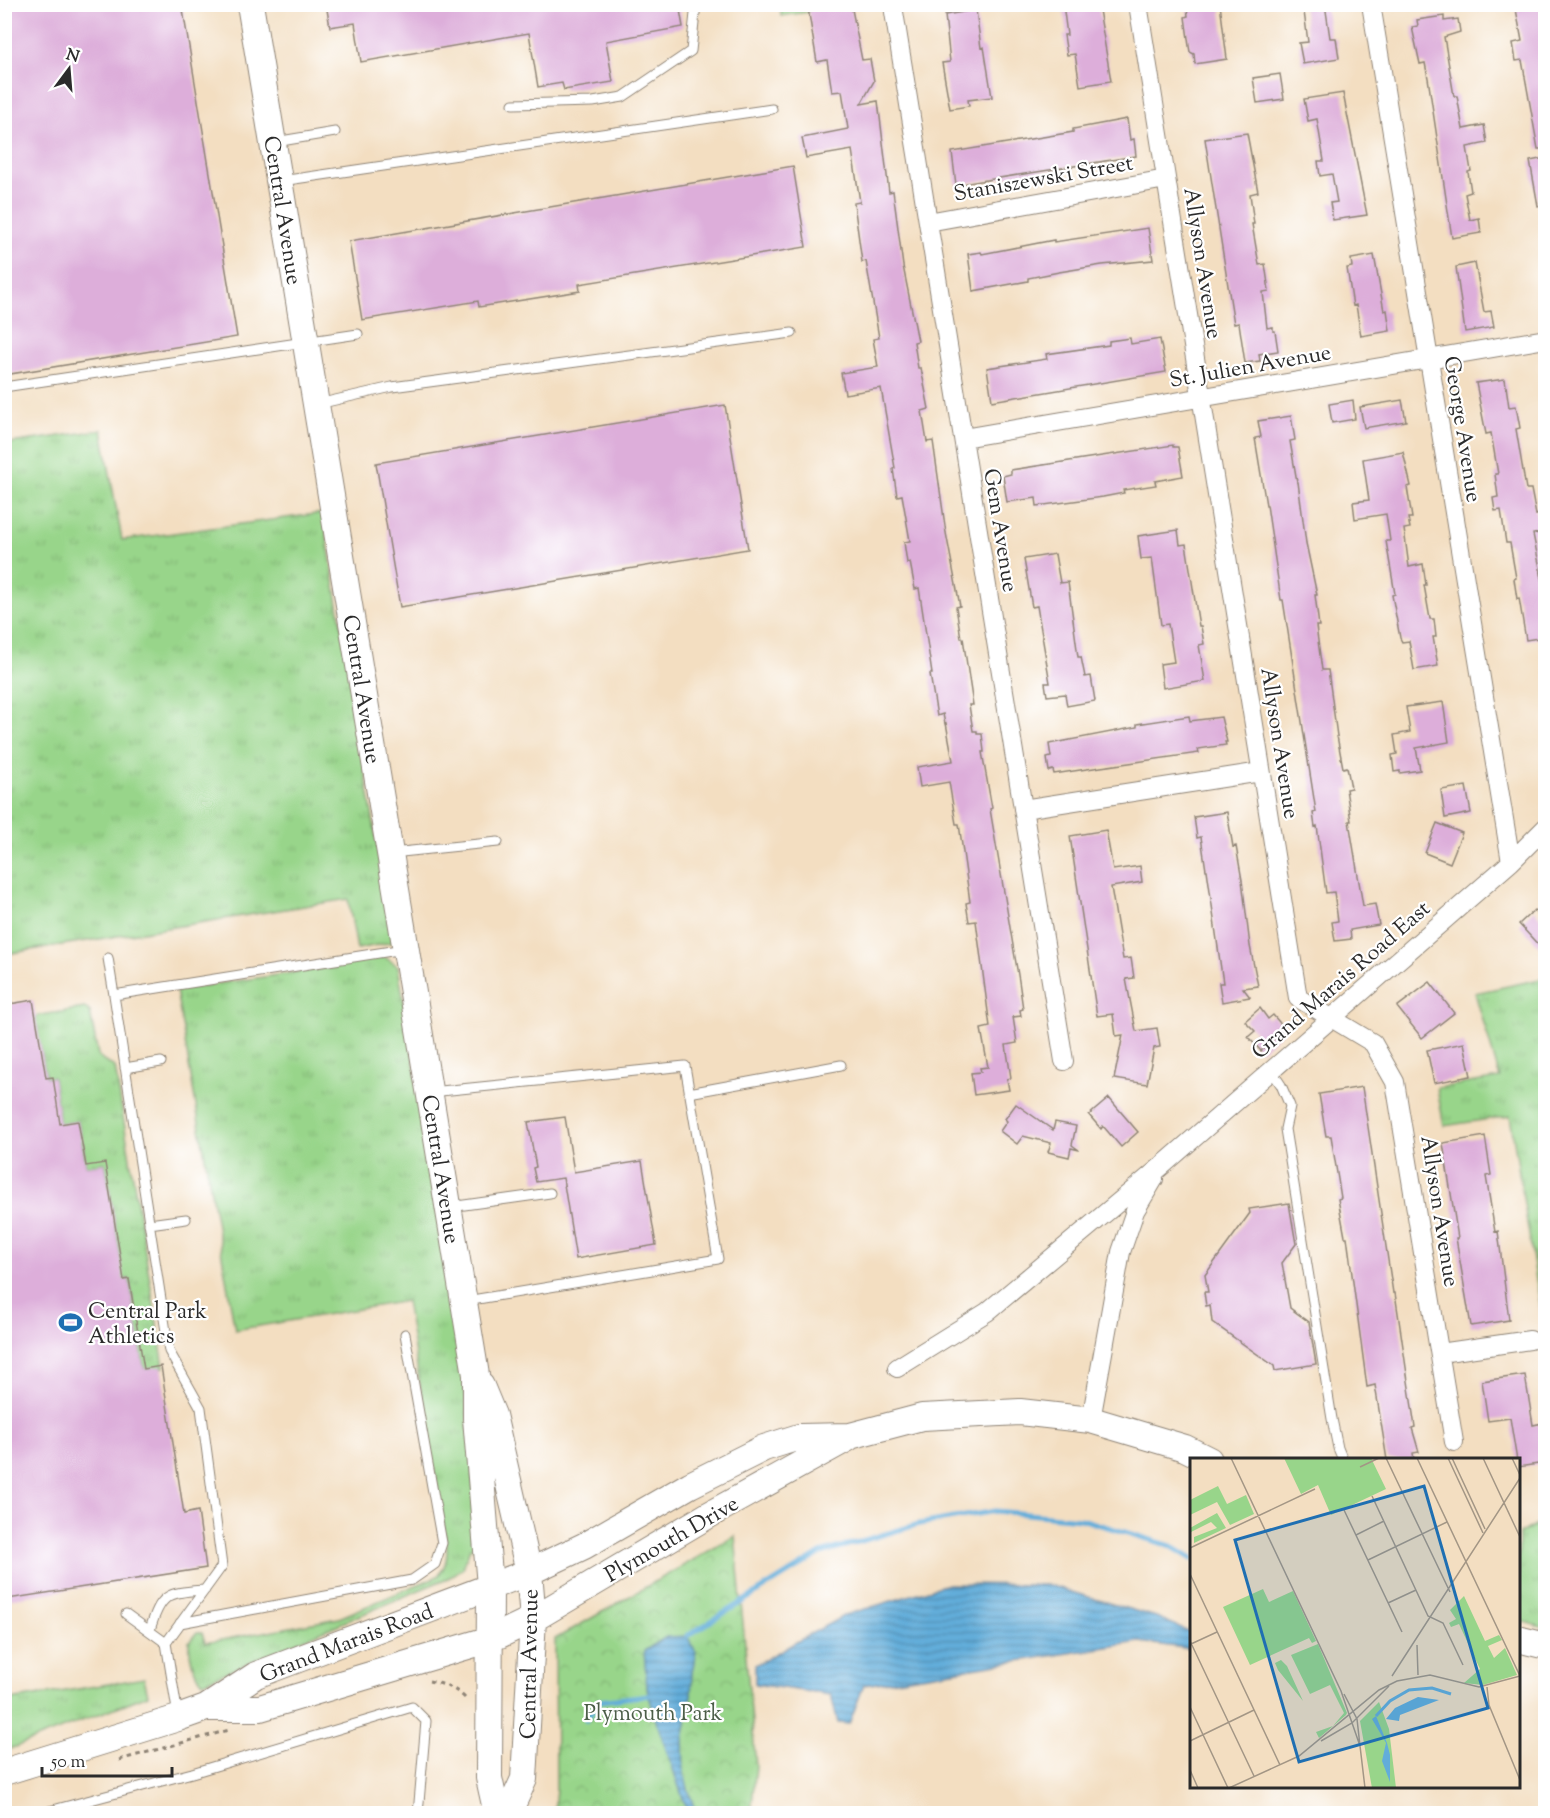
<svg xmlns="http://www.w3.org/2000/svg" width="1550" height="1818" viewBox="0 0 1550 1818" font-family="'Sorts Mill Goudy',serif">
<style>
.grass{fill:url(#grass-tufts);stroke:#62805a;stroke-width:1.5}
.park{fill:url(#park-crowns);stroke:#62805a;stroke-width:1.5}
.water{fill:url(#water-rules);stroke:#466c82;stroke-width:1.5}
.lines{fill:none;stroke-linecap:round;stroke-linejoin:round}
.stream{stroke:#62adda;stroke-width:5}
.building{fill:#ddaeda}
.lane-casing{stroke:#8f8476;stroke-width:11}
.street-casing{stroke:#8f8476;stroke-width:20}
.secondary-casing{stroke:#8f8476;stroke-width:28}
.path{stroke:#8f8476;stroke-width:3;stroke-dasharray:4.5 4.5;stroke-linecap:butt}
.lane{stroke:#fff;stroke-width:9}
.street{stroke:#fff;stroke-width:18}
.secondary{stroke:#fff;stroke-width:26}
.labels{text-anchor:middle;stroke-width:4.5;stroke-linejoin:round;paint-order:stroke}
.street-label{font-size:22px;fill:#2b2b2b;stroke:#fff}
.poi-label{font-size:22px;fill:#2b2b2b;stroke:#fff;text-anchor:start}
.park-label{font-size:22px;fill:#4c5e48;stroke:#fff}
.inset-river{fill:none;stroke:#62adda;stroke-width:3}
.inset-road{fill:none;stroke:#a39685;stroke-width:1.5}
.view{fill:#1f6fb2;fill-opacity:0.15;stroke:#1f6fb2;stroke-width:3}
.inset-edge{fill:none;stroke:#2b2b2b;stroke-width:3}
</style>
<defs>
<pattern id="grass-tufts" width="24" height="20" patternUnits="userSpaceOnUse" patternTransform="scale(1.5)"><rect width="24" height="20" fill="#98d58a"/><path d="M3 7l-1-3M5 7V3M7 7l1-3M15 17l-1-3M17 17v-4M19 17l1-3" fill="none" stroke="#83b777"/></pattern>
<pattern id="park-crowns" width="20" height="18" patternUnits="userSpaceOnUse" patternTransform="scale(1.5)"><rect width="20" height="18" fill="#98d58a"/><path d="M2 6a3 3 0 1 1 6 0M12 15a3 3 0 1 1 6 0" fill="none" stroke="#83b777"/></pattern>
<pattern id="water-rules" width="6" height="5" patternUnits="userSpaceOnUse" patternTransform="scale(1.5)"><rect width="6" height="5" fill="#62adda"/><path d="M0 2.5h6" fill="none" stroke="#518db1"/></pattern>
</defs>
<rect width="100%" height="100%" fill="#fff"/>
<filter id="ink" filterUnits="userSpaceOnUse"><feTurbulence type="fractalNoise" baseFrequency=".0167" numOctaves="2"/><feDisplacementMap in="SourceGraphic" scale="12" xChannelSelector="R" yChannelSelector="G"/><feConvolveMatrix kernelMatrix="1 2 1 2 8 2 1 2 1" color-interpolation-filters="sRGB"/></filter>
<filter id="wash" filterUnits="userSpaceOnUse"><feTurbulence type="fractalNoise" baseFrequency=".008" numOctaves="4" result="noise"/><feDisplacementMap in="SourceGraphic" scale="24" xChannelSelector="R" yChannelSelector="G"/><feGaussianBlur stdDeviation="1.35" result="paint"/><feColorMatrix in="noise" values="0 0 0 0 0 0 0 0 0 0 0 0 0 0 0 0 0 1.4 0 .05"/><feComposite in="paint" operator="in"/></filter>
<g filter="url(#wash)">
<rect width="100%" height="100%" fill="#f3dec1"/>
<path class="grass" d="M102,430L122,540L323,513L393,942L357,949L348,899L5,954L4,444Z
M383,956L398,966L463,1366L479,1547L470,1548L463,1568L450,1577L203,1682C192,1670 190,1658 189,1642L197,1632H202L205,1643L339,1618L438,1576C446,1566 447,1559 447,1547L406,1301L235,1330L176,990L324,968Z
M1545,978H1546L1545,1335L1510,1116L1444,1126L1437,1088L1500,1078L1475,993Z
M85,1008L90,1012L98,1055L103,1061L115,1067L164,1367L144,1369L129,1279L119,1281L120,1256L105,1163L86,1166L78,1121L60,1124L53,1077L46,1078L35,1016Z
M1545,1520V1628L1518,1620L1519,1534Z
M144,1678L148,1695L5,1751V1701Z"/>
<path class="park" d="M780,4L855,5L781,16Z
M735,1536L756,1766L751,1813L554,1814L556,1788L555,1639Z"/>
<path class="water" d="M948,1584L1048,1585L1156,1617L1191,1632V1649L1139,1642L864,1685L849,1724L838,1723L831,1695L755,1684V1665L845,1615Z
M687,1636L696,1652L692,1672L691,1698L683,1739L684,1775L696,1814L688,1813L655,1717L647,1688L644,1651L666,1637Z"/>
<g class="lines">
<path class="stream" d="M687,1636L821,1553L919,1524L995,1511L1081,1519L1171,1546L1192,1559
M586,1720L599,1701L649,1695"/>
</g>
<g id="blocks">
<path class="building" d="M4,4H182L237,337L4,375Z
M326,4H679L683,27L606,41L613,82L564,90L562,83L538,87L529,33L361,62L355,23L330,27Z
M827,4H851L862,60L870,59L874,81L861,104L878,101L889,192L893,191L903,266L918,341L914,342L918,368H921L929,409L922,411L927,442L933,441L946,533L960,606L956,607L961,638H963L973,705H969L973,731H977V734H982L984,752H982L992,808L990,809L1019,981L1023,1009L1020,1010L1021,1016L1013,1017L1017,1043L1006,1045L1011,1078L1007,1079L1009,1090L974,1095L971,1073L981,1072L980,1068L988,1067L981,1029L990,1027L976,921L969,922L966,903L970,902L959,824H956L949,782L920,787L917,767L953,761L946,723L945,724L943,714L937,716L930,674H932L919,588L915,589L910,562L907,563L904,542L910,541L902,495L897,496L893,469L895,468L881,388L845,394L841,373L878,367L873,339L879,338L866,261L862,262L859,240L854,203L860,202L852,150L806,158L802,138L848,129L842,91L832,92L827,60L817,62L808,8Z
M1063,4H1098L1111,81L1080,86L1075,54L1067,55L1064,35H1067Z
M1210,4H1220L1227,59L1195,64L1194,54L1190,52L1189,46L1185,17L1188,16L1187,8Z
M1303,4H1325L1330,38H1336L1339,58L1303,64L1299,43L1308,42Z
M1515,4H1543L1545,22V149H1538L1522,60L1516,61L1513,43L1522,41Z
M976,10L981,48L984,47L992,97L968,100L969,106L950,109L942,63L950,62L945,15Z
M1444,16V21L1458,19L1460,32L1444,37L1454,96H1457L1463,129L1484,125L1487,143L1467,147L1471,171L1468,172L1471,192L1465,194L1470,220L1479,218L1481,233L1452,238L1428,78L1425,63L1420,64L1412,27L1418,26L1417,20Z
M1280,74L1284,99L1257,103L1253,78Z
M1343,93L1367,215L1333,220L1330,203L1337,202L1332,174L1320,176L1318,161H1324L1317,119L1308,121L1304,99Z
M1127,119L1130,140L1134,139L1136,156L956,185L952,152L1073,132V129Z
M1247,133L1258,192L1250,194L1254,224H1252L1259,265L1265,264L1269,291L1263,292L1267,328L1273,327V331H1275L1278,351L1259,354L1260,361L1245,363L1239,323L1234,324L1205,139Z
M1545,158V205L1538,206L1530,161Z
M793,166L806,247L579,284L580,291L479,307L478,301L362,320L349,241Z
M1148,228L1153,260L1102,265L1059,272L1028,278V281L973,291L968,254L981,252L982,254L1054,240V242Z
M1374,255L1384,311L1387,310L1390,331L1361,336L1356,305L1353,306L1347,268L1352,267L1351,259Z
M1475,263L1484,312L1491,311L1494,327L1465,332L1456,267Z
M1130,338L1131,344L1160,339L1166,372L992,401L987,368L1047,359L1046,354L1109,345V341Z
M1505,379L1509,407L1516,406L1520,428L1516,429L1526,489H1531L1536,515L1545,513V532L1533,534L1545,593V637L1526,640L1519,598L1517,599L1514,579L1516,578L1510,543H1506L1501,510L1495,511L1493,498L1498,497L1495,474H1498L1491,433L1486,434L1476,383Z
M1353,400L1355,419L1332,423L1329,404Z
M1402,400L1406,421L1364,428L1360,407Z
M725,405L748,549L400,607L376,463Z
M1291,416L1295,440L1290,441L1297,482H1298L1306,543L1317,595H1315L1319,626H1316L1322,670H1328L1337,736L1343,768L1347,767L1351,788L1346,789L1351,821H1349L1363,906L1375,904L1379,925L1350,930L1351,939L1335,941L1332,922L1338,921L1334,892L1326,893L1317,826L1315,827L1313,813L1316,812L1283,600H1281L1267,505H1266L1255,438L1261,437L1258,421Z
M1173,445V447H1178L1183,476L1155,481L1156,485L1123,490L1124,493L1103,497L1037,506L1036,498L1007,502L1003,476L1011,474V470Z
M1403,452L1411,486L1407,487L1412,518H1408L1410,528L1404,529L1409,567L1423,564L1426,585H1424L1430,619H1434L1436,637H1433L1438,666L1414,670L1409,641L1402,642L1400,638L1392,595L1395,594L1386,541H1390L1386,514L1355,519L1353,502L1369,500L1363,459Z
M1178,530L1180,545L1186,544L1199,626H1201L1204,644L1199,645L1205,681L1163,688L1160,664L1174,662L1168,624L1161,625L1152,558L1141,559L1138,536Z
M1055,554L1060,583L1068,582L1078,657H1081L1085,677L1091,676L1095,701L1067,706L1065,694L1047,696L1045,683H1050L1037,606L1032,607L1024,559Z
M1443,702L1449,742L1416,748L1420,770L1400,773V771L1394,772L1392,755L1397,754L1394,735L1410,732L1406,707Z
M1189,716L1190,721L1221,717L1227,742H1225L1226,745L1198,749L1199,753L1087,769L1054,774L1053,770L1049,771L1047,758L1051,757L1049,744L1137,727V724Z
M1466,786L1471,813L1445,818L1441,790Z
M1227,812L1233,847L1236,846L1242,880L1250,946L1258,986L1243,988L1250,997L1222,1002L1219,983H1223L1207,870H1206L1201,837L1197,838L1194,817Z
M1437,823L1462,833L1450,863L1425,853Z
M1106,830L1113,870L1140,866L1142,882L1111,887L1123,959L1131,958L1134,978L1126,979L1136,1031L1157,1028L1160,1047L1154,1048L1147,1084L1114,1079L1123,1035L1116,1036L1113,1014L1097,1016L1070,836Z
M1534,910L1545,922V952L1519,924Z
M1430,982L1454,1013L1422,1038L1397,1007Z
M33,1000L46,1078L53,1077L60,1124L78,1121L86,1166L105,1163L124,1280L129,1279L144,1369L161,1366L184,1514L198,1511L206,1568L8,1599L7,1593L4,1594V1005Z
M1260,1008L1268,1019L1273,1015L1285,1029L1261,1051L1248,1037L1255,1031L1245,1021Z
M1464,1043L1471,1076L1434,1083L1427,1050Z
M1362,1087L1393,1293H1395L1408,1381L1415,1427L1412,1428L1419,1452L1413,1453L1414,1460H1387L1375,1385L1367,1387L1347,1237H1345L1338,1199L1341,1198L1331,1136H1326L1319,1094Z
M1109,1098L1138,1132L1121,1147L1103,1126L1101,1129L1089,1115Z
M1016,1104L1053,1130L1055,1122L1076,1126L1072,1145L1079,1150L1071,1148L1069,1157L1048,1152L1051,1143L1023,1136L1017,1144L1000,1131L1007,1121L1005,1119Z
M565,1117L574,1172L642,1161L656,1245L576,1259L563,1178L536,1182L533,1168L536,1167L528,1122Z
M1485,1136L1491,1175L1486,1176L1495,1232L1498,1231L1509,1320L1471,1326L1456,1238H1458L1443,1143Z
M1289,1203L1296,1244L1282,1263L1290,1308L1309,1322L1316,1364L1275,1371L1274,1366L1212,1322L1210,1305L1206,1306L1204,1292H1208L1205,1275L1250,1213L1249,1209Z
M1525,1375L1533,1425L1543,1423L1545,1439V1463L1518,1467L1510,1418L1488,1421L1482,1381Z"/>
</g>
</g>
<g filter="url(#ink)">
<use href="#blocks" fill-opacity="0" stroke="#8f8476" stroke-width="1.5"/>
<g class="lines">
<defs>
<path id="lane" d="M513,104L593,102L623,97L691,51L696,4
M275,142L335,132
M281,181L772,109
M4,387L358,334
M318,404L392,387L792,333
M392,853L498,842
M108,958L114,995
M125,1068L161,1062
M1271,1070L1281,1085L1290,1106L1285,1129L1332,1419L1338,1448L1343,1460
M431,1092L685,1066L718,1259L466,1301
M689,1093L841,1065
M450,1207L550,1193
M149,1224L186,1219
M126,1614L166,1643
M180,1623L412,1580L435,1564L442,1543L405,1334
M150,1630C161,1592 168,1593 205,1590
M178,1716L166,1643L222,1566L201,1408L169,1351L114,995L404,949
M38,1814L192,1773L412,1707L426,1721L418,1814"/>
<path id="street" d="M1138,4L1298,998L1373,1043L1395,1082L1454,1442
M1371,4L1511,862
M893,6L1064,1061
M928,222L1166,179
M963,438L1546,339
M1023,809L1261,772
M1440,1353L1530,1340
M897,1368L987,1312L1163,1165L1511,862L1546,827
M1091,1420L1121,1252L1135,1211L1154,1179"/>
<path id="secondary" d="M250,4L476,1375V1418L490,1586L489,1778L497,1814
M481,1386L493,1415L529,1572L533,1619L524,1779L508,1814
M1518,1639L1546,1646
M206,1708H260L491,1639L533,1619L707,1516L848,1438
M4,1772L178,1718L206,1708L256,1675L529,1572L584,1546L690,1485L764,1448L799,1437L850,1436L922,1417L1020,1412L1091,1420L1185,1448L1209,1460"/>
</defs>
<use href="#lane" class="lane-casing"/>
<use href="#street" class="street-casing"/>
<use href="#secondary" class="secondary-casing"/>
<path class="path" d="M429,1681C444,1684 456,1688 466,1699
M119,1760L229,1730"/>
<use href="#lane" class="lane"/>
<use href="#street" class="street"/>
<use href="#secondary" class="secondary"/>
</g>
</g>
<defs>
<symbol id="stadium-bare" viewBox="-9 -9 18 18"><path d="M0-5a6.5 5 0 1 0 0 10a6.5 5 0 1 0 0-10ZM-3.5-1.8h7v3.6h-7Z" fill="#1f6fb2" stroke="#fff" stroke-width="2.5" paint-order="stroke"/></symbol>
</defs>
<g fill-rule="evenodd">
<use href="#stadium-bare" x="54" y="1306" width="33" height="33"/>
</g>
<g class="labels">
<g class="street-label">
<text transform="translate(1043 177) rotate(-10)" y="8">Staniszewski Street</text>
<text transform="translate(284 210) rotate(81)" y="8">Central Avenue</text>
<text transform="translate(1204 263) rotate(81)" y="8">Allyson Avenue</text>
<text transform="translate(1250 365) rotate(-10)" y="8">St. Julien Avenue</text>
<text transform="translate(1464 429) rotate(81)" y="8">George Avenue</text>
<text transform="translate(1002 530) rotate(81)" y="8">Gem Avenue</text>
<text transform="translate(363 689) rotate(81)" y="8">Central Avenue</text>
<text transform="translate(1281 743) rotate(81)" y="8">Allyson Avenue</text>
<text transform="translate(1340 979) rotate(-41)" y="8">Grand Marais Road East</text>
<text transform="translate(442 1169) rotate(81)" y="8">Central Avenue</text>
<text transform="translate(1441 1211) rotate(81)" y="8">Allyson Avenue</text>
<text transform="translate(671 1538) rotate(-30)" y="8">Plymouth Drive</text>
<text transform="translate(346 1642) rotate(-21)" y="8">Grand Marais Road</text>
<text transform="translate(528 1664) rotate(-89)" y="8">Central Avenue</text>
</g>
<g class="poi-label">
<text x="88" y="1318">Central Park<tspan x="88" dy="25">Athletics</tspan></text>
</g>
<g class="park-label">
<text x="653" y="1720">Plymouth Park</text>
</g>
</g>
<g transform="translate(1190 1458)">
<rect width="330" height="330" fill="#f3dec1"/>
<path d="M28,28L37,46L56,37L64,56L40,67L27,44L0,57V42ZM27,55L36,70L4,85V79L27,70L21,64L1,74L0,70ZM73,131L79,144L103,133L126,183L122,185L119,180L60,207L33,149ZM274,138L295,183L309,177L312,182L298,188L304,200L315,190L327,217L293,227L274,225L290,211L269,166L261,169L259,165L266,161L260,152ZM128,186L157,255L156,257L129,280L126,274L143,268L154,255L140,227L120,236L101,197ZM91,202L97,208L113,243L88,212L85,205Z" fill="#98d58a"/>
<path d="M94,0H181L196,31L141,57L128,27L111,36ZM189,244L199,271L206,330H182L170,263Z" fill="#98d58a"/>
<path d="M228,239L249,242L210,257L209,263L196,261L205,250ZM186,258L197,285L200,297V324L192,303L196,285L182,261Z" fill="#62adda"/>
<path class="inset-river" d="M186,258L200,243L219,232L242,230L261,236"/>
<path class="inset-road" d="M41,0L151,233L170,288L175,330M196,0L260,134M258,0L293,75M262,0L295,71M293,0L330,79M322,0L330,17M170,9L189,0M182,38L238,158L253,165L273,207M154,52L212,174M166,77L194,63M0,90L125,31M178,102L257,64M0,116L90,307M198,145L226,132M0,183L64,318M1,186L27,174M227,187L228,217M202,218L330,20M297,229L299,247L330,322M154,236L167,261L170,288M0,249L38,330M0,283L64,252M131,283L162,265L199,228M0,312L8,330M39,330L109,298L189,232L207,223L240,217L289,229L330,218L227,0"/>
<path class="view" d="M234,28L298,250L109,304L45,82Z"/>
<rect width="330" height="330" class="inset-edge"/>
</g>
<rect width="1550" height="1818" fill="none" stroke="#fff" stroke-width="24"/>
<g transform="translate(69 69) rotate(16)" stroke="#ffffff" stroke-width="4.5" paint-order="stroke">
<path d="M0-4.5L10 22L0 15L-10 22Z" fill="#2b2b2b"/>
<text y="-9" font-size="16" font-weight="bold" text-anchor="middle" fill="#2b2b2b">N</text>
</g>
<path d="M42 1767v9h130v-9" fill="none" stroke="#2b2b2b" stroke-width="3"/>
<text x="51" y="1767" font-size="18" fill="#2b2b2b" stroke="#ffffff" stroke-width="4.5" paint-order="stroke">50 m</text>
</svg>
